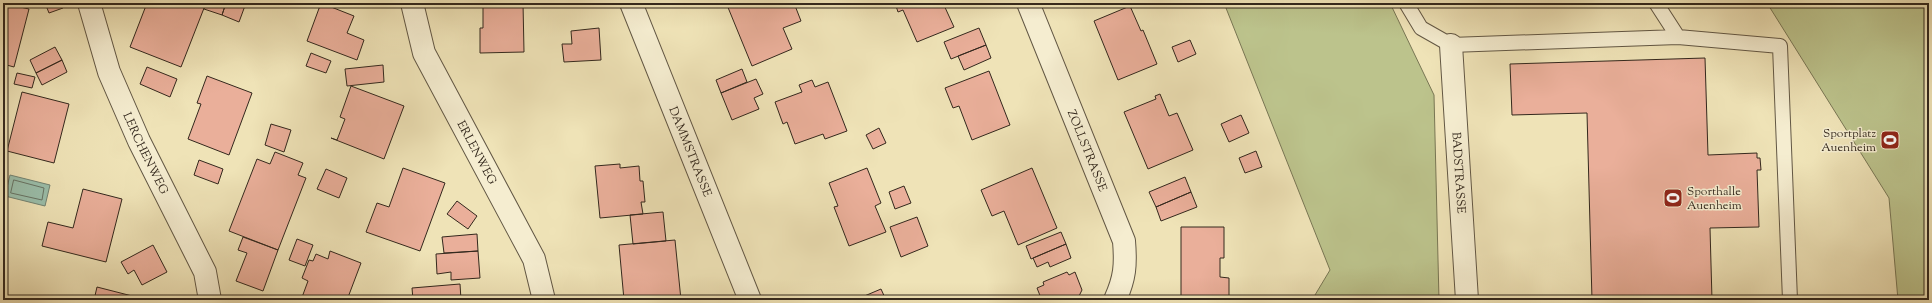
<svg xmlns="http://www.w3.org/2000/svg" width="1932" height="303" viewBox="0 0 1932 303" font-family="'Sorts Mill Goudy',serif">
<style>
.green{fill:#bcc38c;stroke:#787654}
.water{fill:#9abeaa;stroke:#718272}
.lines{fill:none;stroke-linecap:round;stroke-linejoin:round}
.shore{stroke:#667364;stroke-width:1}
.building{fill:#eaaf9a;stroke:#33281d}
.service-casing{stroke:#625744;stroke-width:16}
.minor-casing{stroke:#625744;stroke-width:24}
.service{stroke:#f5edd0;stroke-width:14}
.minor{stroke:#f5edd0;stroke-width:22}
.labels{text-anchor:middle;stroke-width:3;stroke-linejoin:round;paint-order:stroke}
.poi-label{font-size:12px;fill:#33281d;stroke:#f5edd0;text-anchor:end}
.street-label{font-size:12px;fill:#33281d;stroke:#f5edd0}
</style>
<rect width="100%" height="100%" fill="#efe3b7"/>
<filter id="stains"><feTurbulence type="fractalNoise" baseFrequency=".005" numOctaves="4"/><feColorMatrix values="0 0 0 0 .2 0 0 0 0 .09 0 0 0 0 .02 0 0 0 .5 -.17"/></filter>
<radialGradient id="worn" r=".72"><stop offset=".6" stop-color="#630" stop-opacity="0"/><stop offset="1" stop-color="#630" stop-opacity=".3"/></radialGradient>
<path class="green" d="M1224,3H1390L1434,95L1439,300H1312L1330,270Z
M1767,3H1929V300H1898L1889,198Z"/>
<path class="water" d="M10,175L50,185L45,206L5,196Z"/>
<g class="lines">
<path class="shore" d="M14,180L44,188L42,200L11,193Z"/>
</g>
<path class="building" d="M3,3L29,9L14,67L3,64Z
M45,3H61L63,8L49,13Z
M147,3H206L181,67L130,47Z
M206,3H226L222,15L204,9Z
M226,3H246L239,22L222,15Z
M321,3L354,16L347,33L364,40L357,60L307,41Z
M483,3H523L524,52L480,53V28H483Z
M733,3H794L801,21L783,28L792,49L752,66L727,5Z
M895,3H943L954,27L917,42L903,10L898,12Z
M1130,6L1141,31L1143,30L1157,64L1118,80L1094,21Z
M599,28L601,60L564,62L562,44H572L571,31Z
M979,28L986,45L951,59L944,42Z
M1190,40L1196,54L1178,62L1172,47Z
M986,45L991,58L964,70L958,56Z
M55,47L62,60L36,73L30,60Z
M311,53L331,61L326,73L306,66Z
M1705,58L1708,155L1757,153V158H1760L1761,170H1757L1759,227L1710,228L1712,300H1592L1587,113L1512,115L1510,64Z
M62,60L67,72L42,85L36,73Z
M383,65L384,82L347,86L345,69Z
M147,67L177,79L170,97L140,84Z
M742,69L747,82L721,93L716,80Z
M989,71L1010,125L972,140L959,106L953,108L945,88Z
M17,73L35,77L32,88L14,84Z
M207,76L252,93L229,155L188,139L201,104L197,103Z
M756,79L763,94L754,98L759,109L732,120L721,93Z
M812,80L815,87L828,82L847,131L825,139L823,134L795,144L787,122L783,124L775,102L802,92L799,85Z
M351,86L404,106L384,159L331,138L337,140L345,119L340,117Z
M22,92L69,104L54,163L7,151Z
M1160,94L1169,116L1177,113L1193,150L1148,169L1124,112L1156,99L1155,96Z
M1241,115L1249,133L1229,142L1221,124Z
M271,124L291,130L284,152L265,145Z
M879,128L886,143L873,149L866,135Z
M1256,151L1262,167L1245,173L1239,158Z
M275,152L303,163L298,175L306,178L278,250L229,231L257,159L270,164Z
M199,160L223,169L218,184L194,175Z
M620,164V168L639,166L640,181H643L645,202H641L643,214L600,218L595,166Z
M403,168L445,183L420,251L366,232L377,203L389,207Z
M867,168L881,203L875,206L886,232L849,246L834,207L838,206L829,183Z
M1032,168L1057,228L1018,245L1004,211L992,216L981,190Z
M326,169L347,178L339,198L317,189Z
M1185,177L1191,192L1156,207L1149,192Z
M904,186L911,203L895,209L889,192Z
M83,189L122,199L106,262L42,246L48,222L73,228Z
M1191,192L1197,207L1161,221L1156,207Z
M457,201L477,216L468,229L447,214Z
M663,212L666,241L633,244L630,215Z
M917,217L928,246L901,257L890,227Z
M1181,227H1224V258H1220V277L1229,278V300H1181Z
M1061,232L1066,244L1031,259L1026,246Z
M477,234L478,251L444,253L442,237Z
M243,237L278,250L263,291L236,281L247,253L238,250Z
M297,239L313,245L305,266L289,260Z
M675,240L681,300H624L619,245Z
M1066,244L1071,258L1050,267L1048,262L1037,267L1033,258Z
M153,245L167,272L142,285L134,270L128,274L121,262Z
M330,251L361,263L347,300H301L308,281L302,278L309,260L313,261L316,254L328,259Z
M478,251L480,278L451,280V272L437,274L436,254Z
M1067,272L1069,275L1075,272L1082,290L1078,298L1073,300H1037L1041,298L1037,288L1044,285L1043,282Z
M460,284L461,300H413L412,288Z
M97,287L140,298L139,300H94Z
M881,289L886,300H855Z"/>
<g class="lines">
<defs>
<path id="service" d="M1406,3L1421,28L1451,45L1678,37L1780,46L1790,300
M1656,3L1678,37"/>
<g id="minor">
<path id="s1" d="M89,3L109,72L139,141L205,272L210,300"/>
<path id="s2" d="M412,3L424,53L534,259L544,300"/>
<path id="s3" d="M631,3L750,300"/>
<path id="s4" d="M1028,3L1124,241C1126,265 1125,278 1115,300"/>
<path id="s5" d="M1451,45L1467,300"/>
</g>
</defs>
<use href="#service" class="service-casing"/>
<use href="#minor" class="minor-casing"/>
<use href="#service" class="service"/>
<use href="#minor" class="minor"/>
</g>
<defs>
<symbol id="stadium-square" viewBox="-11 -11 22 22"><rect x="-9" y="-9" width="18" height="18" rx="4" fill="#8f2418" stroke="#f5edd0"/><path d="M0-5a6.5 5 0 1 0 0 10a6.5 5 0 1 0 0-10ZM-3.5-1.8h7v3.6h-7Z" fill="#fff"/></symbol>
</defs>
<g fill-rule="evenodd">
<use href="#stadium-square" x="1879" y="129" width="22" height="22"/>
<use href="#stadium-square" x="1662" y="187" width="22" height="22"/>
</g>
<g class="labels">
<g class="poi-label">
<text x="1876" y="137">Sportplatz<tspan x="1876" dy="14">Auenheim</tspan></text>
<text x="1687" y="195" text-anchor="start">Sporthalle<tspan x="1687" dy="14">Auenheim</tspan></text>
</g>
<g class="street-label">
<text dy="4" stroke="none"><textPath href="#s4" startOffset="159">ZOLLSTRASSE</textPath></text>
<text dy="4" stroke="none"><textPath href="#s2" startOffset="164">ERLENWEG</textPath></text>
<text dy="4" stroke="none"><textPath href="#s3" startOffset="160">DAMMSTRASSE</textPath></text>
<text dy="4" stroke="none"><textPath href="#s1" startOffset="161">LERCHENWEG</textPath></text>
<text dy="4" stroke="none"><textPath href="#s5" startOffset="128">BADSTRASSE</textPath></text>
</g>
</g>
<rect width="1932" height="303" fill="none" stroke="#efe3b7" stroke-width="16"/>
<rect x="4" y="4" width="1924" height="295" fill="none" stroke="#33281d" stroke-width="2"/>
<rect x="8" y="8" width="1916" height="287" fill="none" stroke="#33281d"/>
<rect width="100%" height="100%" filter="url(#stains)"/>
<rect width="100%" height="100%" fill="url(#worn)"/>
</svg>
